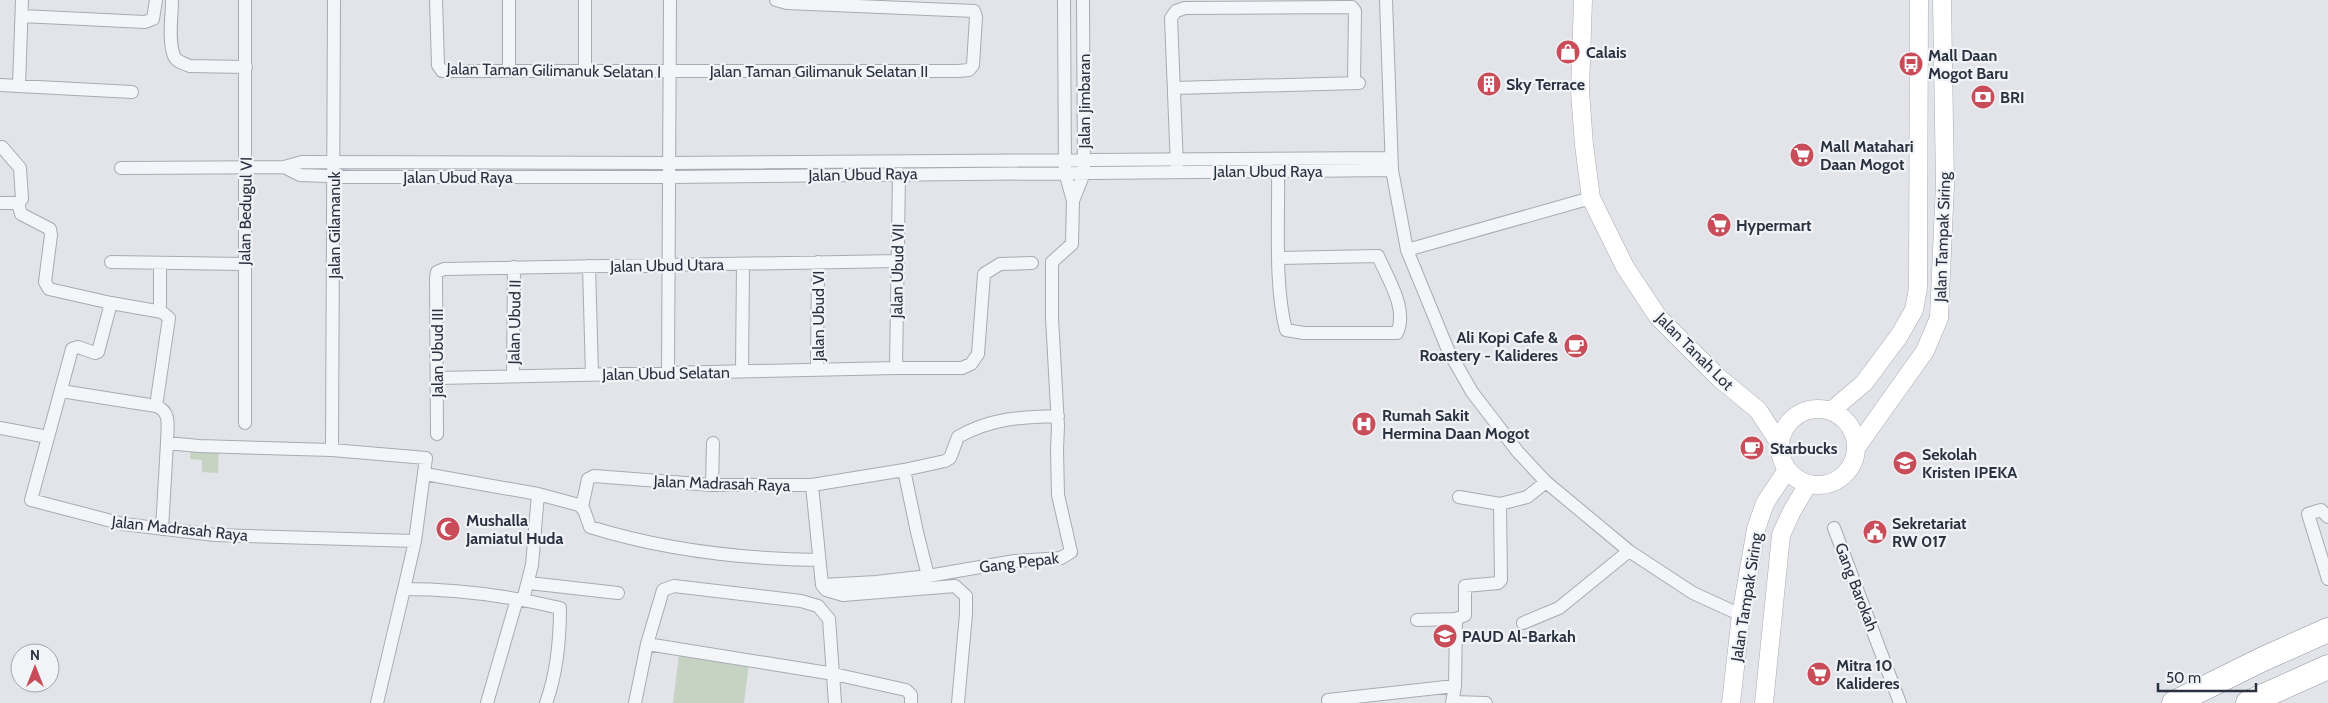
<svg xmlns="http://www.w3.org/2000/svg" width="2328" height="703" viewBox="0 0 2328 703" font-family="Cabin,sans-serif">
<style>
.green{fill:#c6d3c3}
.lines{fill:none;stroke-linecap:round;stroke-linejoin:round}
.street-casing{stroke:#a7abb3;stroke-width:14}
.secondary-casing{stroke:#a7abb3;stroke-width:19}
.highway-casing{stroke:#8a919f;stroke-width:25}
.street{stroke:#f4f5f8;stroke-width:12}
.secondary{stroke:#fff;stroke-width:18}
.highway{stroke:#fff;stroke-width:24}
.labels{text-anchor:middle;stroke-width:4.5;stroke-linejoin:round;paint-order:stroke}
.poi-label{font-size:16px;font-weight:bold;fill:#2a3140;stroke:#f1f3f7;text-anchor:start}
.street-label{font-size:16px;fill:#2a3140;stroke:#f1f3f7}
</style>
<rect width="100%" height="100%" fill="#e2e4e9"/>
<path class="green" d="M191,443L219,444L218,473L202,472V460L190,459Z
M679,655L749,664L744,703H673Z"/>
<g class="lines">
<defs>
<path id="street" d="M172,0C172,16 168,40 174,56C177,62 184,64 190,66L246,67
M436,0L438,65L442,71H958L969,70L973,65L976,17L974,11L787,3L776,0
M585,0V71
M1386,0L1392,170L1407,250L1448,350L1472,392L1518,452L1546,482L1629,551L1693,593L1741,615
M22,16L145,22L153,19L156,0
M509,70V0
M0,85L132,92
M19,86L22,0
M1174,88L1359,83
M0,147H2L20,168L22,199L18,203L21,214L50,229L51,235L45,282L49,289L111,303L162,312L169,318L156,406
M284,167L300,175L355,177H669L1392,170
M1177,167L1171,18L1176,11L1185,8L1352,7L1355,11L1354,83
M121,168L284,167L302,162L669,163L1391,158
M1278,171C1279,218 1274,286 1286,330L1304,333H1397C1408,309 1388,279 1378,256L1279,258
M1073,201L1084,173L1083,0
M0,203H18
M1407,250L1591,198
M111,262L244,264
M160,263V305
M589,266L592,375
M111,303L98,352L95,353L78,347L72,349L31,500L123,524L215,535L415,541
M896,368L899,174
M817,369L818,262
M742,371L743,264
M668,373L670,0
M513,376L514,267
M437,378L896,368H962L971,364L978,354L984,274L1000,264L1032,263
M61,391L156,406C172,412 167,427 167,443L199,446L332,450L426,458L415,541L404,589C457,589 510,596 560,608C560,641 557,673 546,703
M245,423V0
M0,428L48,437
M437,434L436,278L437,272L444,269L897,261
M332,450L334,0
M904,470L945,461L950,458L958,437C991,418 1021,417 1058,416
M425,474L538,494L579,505L584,510L590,527C664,550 742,559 819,560
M712,485L713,443
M812,485L904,470L917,532L928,576
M1459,497L1500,504L1527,497L1546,482
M582,507L588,479L594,476L712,485H812L822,585
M2328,517L2321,510L2308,514L2328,579
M1834,528L1900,703
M162,529L167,443
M529,583L618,593
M822,585L876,582L928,576L1015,561L1061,558L1071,552L1058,495L1057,450L1058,426L1052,318V262L1072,244L1073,201L1065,172L1064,0
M822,585L826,590L843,595L955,586L966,596V614L958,703
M523,600L532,565L538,494
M1417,620L1456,619
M1523,623L1559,608L1629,551
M647,644L834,674L906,690L911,695V703
M1328,700L1455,686
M1452,702L1486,703
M377,703L404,589
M487,703L517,599
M635,703L647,644L663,590L674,586L801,601L818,606L829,619L835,703
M1452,703L1455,686L1456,619L1465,615V586L1498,583L1501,580L1500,504"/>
<path id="secondary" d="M1583,0L1580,91L1584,145L1591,198L1625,267L1658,317L1719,378L1758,410L1780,444
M1780 447a38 38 0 1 1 76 0a38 38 0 1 1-76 0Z
M1831,411L1864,383L1899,336L1914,310L1918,288L1919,0
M1856,448L1925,351L1939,318L1945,184L1942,0
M1731,703L1741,615L1756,529L1765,503L1787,470
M1764,703L1781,535L1792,511L1808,484"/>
<path id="highway" d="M2174,703L2263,659L2328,630
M2248,703L2328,667"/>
</defs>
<use href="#street" class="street-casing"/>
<use href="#secondary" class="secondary-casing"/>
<use href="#highway" class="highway-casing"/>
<use href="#street" class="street"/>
<use href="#secondary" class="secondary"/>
<use href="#highway" class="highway"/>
</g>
<defs>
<symbol id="shop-disc" viewBox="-11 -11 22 22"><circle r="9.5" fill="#c84d59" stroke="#f1f3f7"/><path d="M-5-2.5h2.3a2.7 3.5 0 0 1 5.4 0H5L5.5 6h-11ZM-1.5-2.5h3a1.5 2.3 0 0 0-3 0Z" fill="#fff"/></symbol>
<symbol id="bus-disc" viewBox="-11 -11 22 22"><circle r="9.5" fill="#c84d59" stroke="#f1f3f7"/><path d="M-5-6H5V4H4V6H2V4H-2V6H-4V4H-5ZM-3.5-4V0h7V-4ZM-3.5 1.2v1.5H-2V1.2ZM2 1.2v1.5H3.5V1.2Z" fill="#fff"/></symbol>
<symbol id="building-disc" viewBox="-11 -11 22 22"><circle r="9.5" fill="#c84d59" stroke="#f1f3f7"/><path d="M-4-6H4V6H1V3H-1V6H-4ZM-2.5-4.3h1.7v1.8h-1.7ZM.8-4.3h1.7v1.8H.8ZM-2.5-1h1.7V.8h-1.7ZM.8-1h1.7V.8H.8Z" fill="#fff"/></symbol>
<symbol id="bank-disc" viewBox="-11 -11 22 22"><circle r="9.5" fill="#c84d59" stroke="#f1f3f7"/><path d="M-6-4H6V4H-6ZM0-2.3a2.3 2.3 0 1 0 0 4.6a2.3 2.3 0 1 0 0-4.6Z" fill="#fff"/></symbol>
<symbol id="supermarket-disc" viewBox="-11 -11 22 22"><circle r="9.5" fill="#c84d59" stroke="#f1f3f7"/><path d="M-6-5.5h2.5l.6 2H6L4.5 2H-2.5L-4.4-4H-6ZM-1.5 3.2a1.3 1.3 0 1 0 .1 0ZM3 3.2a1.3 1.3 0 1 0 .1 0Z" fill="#fff"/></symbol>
<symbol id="cafe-disc" viewBox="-11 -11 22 22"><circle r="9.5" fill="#c84d59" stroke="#f1f3f7"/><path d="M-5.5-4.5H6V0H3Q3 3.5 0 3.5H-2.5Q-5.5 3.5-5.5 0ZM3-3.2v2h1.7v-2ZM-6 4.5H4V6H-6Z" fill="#fff"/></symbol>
<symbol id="hospital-disc" viewBox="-11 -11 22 22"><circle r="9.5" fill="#c84d59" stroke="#f1f3f7"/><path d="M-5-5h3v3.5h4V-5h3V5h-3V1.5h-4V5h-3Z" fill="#fff"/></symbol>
<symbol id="school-disc" viewBox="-11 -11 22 22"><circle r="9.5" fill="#c84d59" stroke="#f1f3f7"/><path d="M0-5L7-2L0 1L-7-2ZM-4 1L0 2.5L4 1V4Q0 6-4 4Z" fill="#fff"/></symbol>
<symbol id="mosque-disc" viewBox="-11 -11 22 22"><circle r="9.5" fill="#c84d59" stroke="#f1f3f7"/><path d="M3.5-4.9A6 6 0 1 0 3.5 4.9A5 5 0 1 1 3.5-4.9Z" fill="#fff"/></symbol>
<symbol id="civic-disc" viewBox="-11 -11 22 22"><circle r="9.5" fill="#c84d59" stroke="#f1f3f7"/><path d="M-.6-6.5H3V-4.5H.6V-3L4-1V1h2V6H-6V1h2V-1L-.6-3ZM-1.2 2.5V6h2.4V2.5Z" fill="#fff"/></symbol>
</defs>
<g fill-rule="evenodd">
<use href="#shop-disc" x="1554" y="38" width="28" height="28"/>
<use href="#bus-disc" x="1897" y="50" width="28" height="28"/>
<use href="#building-disc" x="1475" y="70" width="28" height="28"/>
<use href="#bank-disc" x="1969" y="83" width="28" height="28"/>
<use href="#supermarket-disc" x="1788" y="141" width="28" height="28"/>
<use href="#supermarket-disc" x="1705" y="211" width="28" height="28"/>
<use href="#cafe-disc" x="1562" y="332" width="28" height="28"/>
<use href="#hospital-disc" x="1350" y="410" width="28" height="28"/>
<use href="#cafe-disc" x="1738" y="434" width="28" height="28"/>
<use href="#school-disc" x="1891" y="449" width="28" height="28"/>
<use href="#mosque-disc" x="434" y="515" width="28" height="28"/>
<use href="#civic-disc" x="1861" y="518" width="28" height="28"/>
<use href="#school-disc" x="1431" y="622" width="28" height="28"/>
<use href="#supermarket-disc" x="1805" y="660" width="28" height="28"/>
</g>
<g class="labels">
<g class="poi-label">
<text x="1586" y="58">Calais</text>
<text x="1928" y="61">Mall Daan<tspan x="1928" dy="18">Mogot Baru</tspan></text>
<text x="1506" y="90">Sky Terrace</text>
<text x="2000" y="103">BRI</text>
<text x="1820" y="152">Mall Matahari<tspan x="1820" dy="18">Daan Mogot</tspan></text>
<text x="1736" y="231">Hypermart</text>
<text x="1558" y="343" text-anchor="end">Ali Kopi Cafe &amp;<tspan x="1558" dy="18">Roastery - Kalideres</tspan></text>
<text x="1382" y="421">Rumah Sakit<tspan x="1382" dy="18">Hermina Daan Mogot</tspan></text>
<text x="1770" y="454">Starbucks</text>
<text x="1922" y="460">Sekolah<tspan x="1922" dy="18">Kristen IPEKA</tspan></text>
<text x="466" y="526">Mushalla<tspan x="466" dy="18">Jamiatul Huda</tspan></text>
<text x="1892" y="529">Sekretariat<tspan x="1892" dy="18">RW 017</tspan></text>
<text x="1462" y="642">PAUD Al-Barkah</text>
<text x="1836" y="671">Mitra 10<tspan x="1836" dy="18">Kalideres</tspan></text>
</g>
<g class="street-label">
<text transform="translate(554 70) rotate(1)" y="6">Jalan Taman Gilimanuk Selatan I</text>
<text x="819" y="77">Jalan Taman Gilimanuk Selatan II</text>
<text transform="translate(1084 101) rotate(-90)" y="6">Jalan Jimbaran</text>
<text x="1268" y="177">Jalan Ubud Raya</text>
<text transform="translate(863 174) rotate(-1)" y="6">Jalan Ubud Raya</text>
<text x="458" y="183">Jalan Ubud Raya</text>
<text transform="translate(245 211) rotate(-89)" y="6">Jalan Bedugul VI</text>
<text transform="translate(334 225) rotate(-90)" y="6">Jalan Gilamanuk</text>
<text transform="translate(1942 237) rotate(-88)" y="6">Jalan Tampak Siring</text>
<text transform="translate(667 265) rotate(-1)" y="6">Jalan Ubud Utara</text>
<text transform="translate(897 271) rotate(-89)" y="6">Jalan Ubud VII</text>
<text transform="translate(818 316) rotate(-90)" y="6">Jalan Ubud VI</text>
<text transform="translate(514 322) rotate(-89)" y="6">Jalan Ubud II</text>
<text transform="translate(1695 351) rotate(45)" y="6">Jalan Tanah Lot</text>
<text transform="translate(437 353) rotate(-90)" y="6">Jalan Ubud III</text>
<text transform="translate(666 373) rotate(-1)" y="6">Jalan Ubud Selatan</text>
<text transform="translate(722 483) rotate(2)" y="6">Jalan Madrasah Raya</text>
<text transform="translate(180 528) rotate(6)" y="6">Jalan Madrasah Raya</text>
<text transform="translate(1019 562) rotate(-7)" y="6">Gang Pepak</text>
<text transform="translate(1857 587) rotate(69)" y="6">Gang Barokah</text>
<text transform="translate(1746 597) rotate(-81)" y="6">Jalan Tampak Siring</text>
</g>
</g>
<g transform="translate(35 668)"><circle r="24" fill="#f1f3f7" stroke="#a1a5ae"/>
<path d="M0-4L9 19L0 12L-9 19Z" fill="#c84d59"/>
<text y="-8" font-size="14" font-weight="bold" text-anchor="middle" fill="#2a3140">N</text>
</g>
<path d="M2158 683v8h98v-8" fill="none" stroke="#2a3140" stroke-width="2.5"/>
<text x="2166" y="683" font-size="15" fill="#2a3140" stroke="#f1f3f7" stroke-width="4" paint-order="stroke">50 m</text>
</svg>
